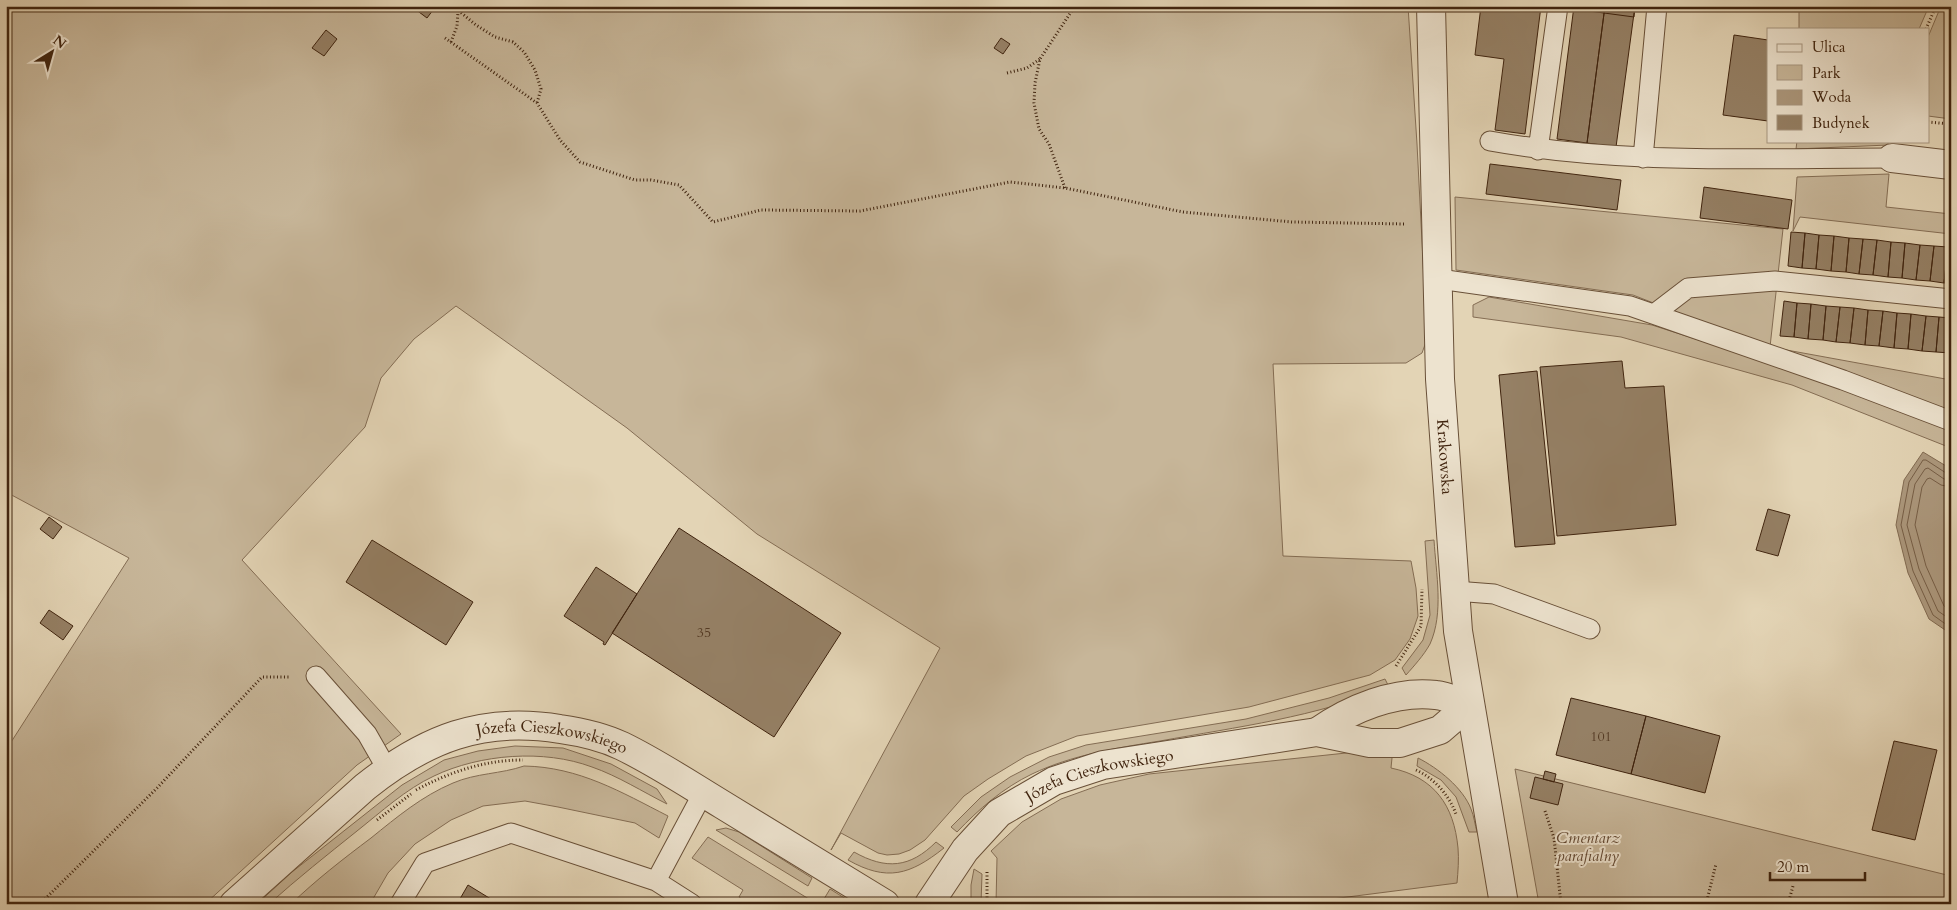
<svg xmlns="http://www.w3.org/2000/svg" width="1957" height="910" viewBox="0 0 1957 910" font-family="Cardo,serif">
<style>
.green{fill:#c7b699;stroke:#846d54}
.water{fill:#ac987d;stroke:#816a51}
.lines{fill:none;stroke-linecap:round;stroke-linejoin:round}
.shore{stroke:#765e46;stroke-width:1}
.building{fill:#958065;stroke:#40240f}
.service-casing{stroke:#695038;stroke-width:21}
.minor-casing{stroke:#695038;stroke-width:30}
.path{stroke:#40240f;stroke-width:3;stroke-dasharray:1 2.5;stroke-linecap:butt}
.service{stroke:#ede3cf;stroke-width:19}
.minor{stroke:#ede3cf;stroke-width:28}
.labels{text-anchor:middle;stroke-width:4;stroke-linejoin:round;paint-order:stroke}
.number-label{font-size:14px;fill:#553b24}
.street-label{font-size:16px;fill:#40240f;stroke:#ede3cf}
.park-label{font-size:16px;font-style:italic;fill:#624832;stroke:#ede3cf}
</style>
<rect width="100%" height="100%" fill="#e3d4b5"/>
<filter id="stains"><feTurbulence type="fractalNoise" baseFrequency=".004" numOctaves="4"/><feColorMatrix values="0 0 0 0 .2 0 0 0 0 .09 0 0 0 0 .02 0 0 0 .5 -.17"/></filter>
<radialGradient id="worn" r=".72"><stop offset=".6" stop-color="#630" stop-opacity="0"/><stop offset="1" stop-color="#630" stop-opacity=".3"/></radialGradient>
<path class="green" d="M6,6H1408L1417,144L1427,339L1422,353L1406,363L1273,364L1283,556L1411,561L1416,588L1418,616L1410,639L1395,660L1370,675L1249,707L1077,736L1026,756L988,779L964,796L925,840L910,850L899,854L887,855L878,853L841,833L831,850L940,648L757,534L627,428L456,306L414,339L381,378L365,427L242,560L401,734L357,765L205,904H6V750L129,558L6,492Z
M1799,6H1929L1919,29H1799Z
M1941,6H1951L1947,55L1951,56V119L1928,116V37Z
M1797,141H1888V145L1796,149Z
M1889,174L1886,207L1951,214V234L1800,217L1793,231L1797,177Z
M1455,197L1783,229L1770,347L1951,380V413L1702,322L1633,295L1456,270Z
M1489,297L1652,325L1845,387L1951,428V448L1792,385L1621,337L1473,317V305Z
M1434,540C1436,573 1444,613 1430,644C1424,655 1414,666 1406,675L1402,668L1423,640L1430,615L1425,541Z
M1385,679L1389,687C1316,717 1237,727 1160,741C1116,748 1072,755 1032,774C1003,788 979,809 957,832L951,827L981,797L1010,777L1049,757L1086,745L1246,719L1329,698Z
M515,746L563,748L611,764L657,789L667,804C643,792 618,776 592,767C544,749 480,754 434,776C406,789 381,812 357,831C327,855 298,878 269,904H257L292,872L402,785L444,760L478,751Z
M1393,748L1391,768C1434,777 1454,805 1458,848C1459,859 1458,872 1457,883L1332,899V904H996L997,858L991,851L1022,822L1061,799L1100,785L1149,774Z
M1418,758C1438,768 1463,788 1471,809C1474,816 1475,825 1477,832H1469L1456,797L1441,780L1417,766Z
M524,766C579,767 621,792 668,816L659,838L635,823L558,807L525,801L483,806L451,820L415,844L388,873L370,904H291C316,880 343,859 371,838C397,817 422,796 453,783C476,773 501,774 524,766Z
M1515,769L1951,876V904H1539Z
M726,828L739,832L812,878L808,886L716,830Z
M708,837L817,904H750L739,897L743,890L692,858Z
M936,842L944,848C910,875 887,882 848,860L854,852C886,870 910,868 936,842Z
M974,869L982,874L981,904H971V885Z
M830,889L854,904H821Z"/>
<path class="water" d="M1923,452L1951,469V634L1929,619L1908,573L1896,525L1904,480Z"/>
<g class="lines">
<path class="shore" d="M1951,473H1946L1926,460H1923L1909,482L1901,525L1913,571L1933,615L1951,628
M1951,480L1944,479L1928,468L1925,469L1915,484L1907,525L1919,569L1938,611L1951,620
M1951,487L1941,485L1930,478L1927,479L1922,487L1915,525L1926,566L1944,606L1951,611"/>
</g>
<path class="building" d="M411,6H436L427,18Z
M1023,6H1036L1031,12Z
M1481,6H1541L1525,134L1495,130L1504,59L1475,55Z
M1574,6H1605L1604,13L1574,9Z
M1574,6H1605L1587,143L1557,139Z
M1605,6H1635L1634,17L1604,13Z
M1605,6H1635L1616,147L1587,143Z
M1951,23V55H1948Z
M326,30L337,39L324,56L312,48Z
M1734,35L1768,40V121L1723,115Z
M1001,38L1010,44L1003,54L994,48Z
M1490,164L1621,180L1617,210L1486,194Z
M1704,187L1792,200L1788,229L1700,218Z
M1791,232L1805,233L1802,268L1788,266Z
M1805,233L1819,235L1816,269L1802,268Z
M1819,235L1834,236L1831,271L1816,269Z
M1834,236L1849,238L1846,272L1831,271Z
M1849,238L1863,239L1859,274L1846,272Z
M1863,239L1877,240L1873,275L1859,274Z
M1877,240L1891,242L1888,277L1873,275Z
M1891,242L1905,243L1902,278L1888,277Z
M1905,243L1920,245L1916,280L1902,278Z
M1920,245L1934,246L1930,281L1916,280Z
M1934,246L1948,247L1944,283L1930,281Z
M1948,247L1951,248V283H1944Z
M1784,301L1797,303L1794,337L1780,336Z
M1797,303L1811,304L1808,339L1794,337Z
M1811,304L1826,306L1823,340L1808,339Z
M1826,306L1840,307L1836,342L1823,340Z
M1840,307L1854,308L1850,343L1836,342Z
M1854,308L1868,310L1865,345L1850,343Z
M1868,310L1883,311L1879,346L1865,345Z
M1883,311L1897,313L1894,348L1879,346Z
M1897,313L1911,314L1908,349L1894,348Z
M1911,314L1926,316L1922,351L1908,349Z
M1926,316L1939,317L1936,352L1922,351Z
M1939,317L1951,318V353L1936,352Z
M1622,361L1625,388L1664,386L1676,525L1557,536L1540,367Z
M1537,371L1555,544L1515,547L1499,375Z
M1768,509L1790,515L1778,556L1756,550Z
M49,517L62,527L53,539L40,529Z
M679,528L841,633L774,737L612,633Z
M372,540L473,602L446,645L346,582Z
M596,567L637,594L605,645L603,644L604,642L564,616Z
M49,610L73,626L63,640L40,623Z
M1571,698L1646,716L1631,774L1556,755Z
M1646,716L1720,736L1705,793L1631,774Z
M1894,741L1937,750L1915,840L1872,830Z
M1545,771L1556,774L1554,782L1543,779Z
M1535,777L1563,784L1558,805L1530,798Z
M468,885L499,904H457Z"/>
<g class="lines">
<defs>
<path id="service" d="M1490,141C1623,165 1758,158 1892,158
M1538,150L1558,6
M1643,158L1657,6
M1439,279L1630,306L1843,380L1951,421
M1654,314L1688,288L1775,281L1951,299
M1455,591L1494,594L1590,629
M316,676L367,734L387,769
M656,881L692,904
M400,904L425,863L511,833L656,881L703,793"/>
<g id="minor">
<path id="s1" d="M1431,6L1440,379L1458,631L1504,904"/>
<path d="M1892,158L1951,165"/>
<path d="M1317,732C1350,709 1395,690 1436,695C1447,696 1459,702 1469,705"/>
<path id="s2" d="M234,904L365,787C425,739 482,716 560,729C581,732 603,737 622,746C657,763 690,785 723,805C777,838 831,871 885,904"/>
<path id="s3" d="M929,904L965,850L999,813L1054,781L1103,765L1317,732L1370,743H1400L1440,730L1469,705"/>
</g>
</defs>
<use href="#service" class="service-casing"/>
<use href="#minor" class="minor-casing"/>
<path class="path" d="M453,6L476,25L495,37L513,42L524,52L535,70L541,89L537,103
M1926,29L1936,6
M445,38L537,103L560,140L580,162L635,180H651L679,185L713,222L761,210L860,211L1010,182L1065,188L1183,212L1292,222L1406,224
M451,42L457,26L458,12
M1007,73L1027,68L1040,59
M1928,122L1951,124
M1065,188L1049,144L1039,129L1034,103L1035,83L1040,59L1075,6
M1396,666L1421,626L1422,589
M1416,770C1434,778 1449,795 1456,814
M416,790C450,772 484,760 523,760
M1545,811L1554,838L1561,904
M377,820L411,794
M987,872V904
M40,904L157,788L262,677H290
M1706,904L1716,864
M1788,904L1793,886"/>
<use href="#service" class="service"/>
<use href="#minor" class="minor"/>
</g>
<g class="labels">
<g class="number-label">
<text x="704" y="637">35</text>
<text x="1601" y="741">101</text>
</g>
<g class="street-label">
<text dy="6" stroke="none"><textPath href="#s1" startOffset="451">Krakowska</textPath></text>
<text dy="6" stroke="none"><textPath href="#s2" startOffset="379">Józefa Cieszkowskiego</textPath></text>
<text dy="6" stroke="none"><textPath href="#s3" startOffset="224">Józefa Cieszkowskiego</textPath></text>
</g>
<g class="park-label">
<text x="1588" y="843">Cmentarz<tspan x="1588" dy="18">parafialny</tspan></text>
</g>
</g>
<rect width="1957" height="910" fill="none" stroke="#e3d4b5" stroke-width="25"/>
<rect x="8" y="8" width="1942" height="895" fill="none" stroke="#40240f" stroke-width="2.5"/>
<rect x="12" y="12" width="1932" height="885" fill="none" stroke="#40240f"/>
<rect x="1767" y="28" width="162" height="115" fill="#ede3cf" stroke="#a89782"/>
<rect x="1777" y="44" width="25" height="8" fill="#ede3cf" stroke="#a89782"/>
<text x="1812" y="52" font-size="15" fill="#40240f">Ulica</text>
<rect x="1777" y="65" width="25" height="15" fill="#c7b699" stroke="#a89782"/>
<text x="1812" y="78" font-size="15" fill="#40240f">Park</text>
<rect x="1777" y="90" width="25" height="15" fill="#ac987d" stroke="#a89782"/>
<text x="1812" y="102" font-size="15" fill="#40240f">Woda</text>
<rect x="1777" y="115" width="25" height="15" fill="#958065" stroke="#a89782"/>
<text x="1812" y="128" font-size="15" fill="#40240f">Budynek</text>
<g transform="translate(52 52) rotate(37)" stroke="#ede3cf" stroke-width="4" paint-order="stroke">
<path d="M0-4L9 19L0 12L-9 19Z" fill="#40240f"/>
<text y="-8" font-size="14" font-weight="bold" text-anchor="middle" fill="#40240f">N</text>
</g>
<path d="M1770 872v8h95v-8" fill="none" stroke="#40240f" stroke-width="2.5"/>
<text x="1777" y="872" font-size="15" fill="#40240f" stroke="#ede3cf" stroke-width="4" paint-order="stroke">20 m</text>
<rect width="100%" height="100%" filter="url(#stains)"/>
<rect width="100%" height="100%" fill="url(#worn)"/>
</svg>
